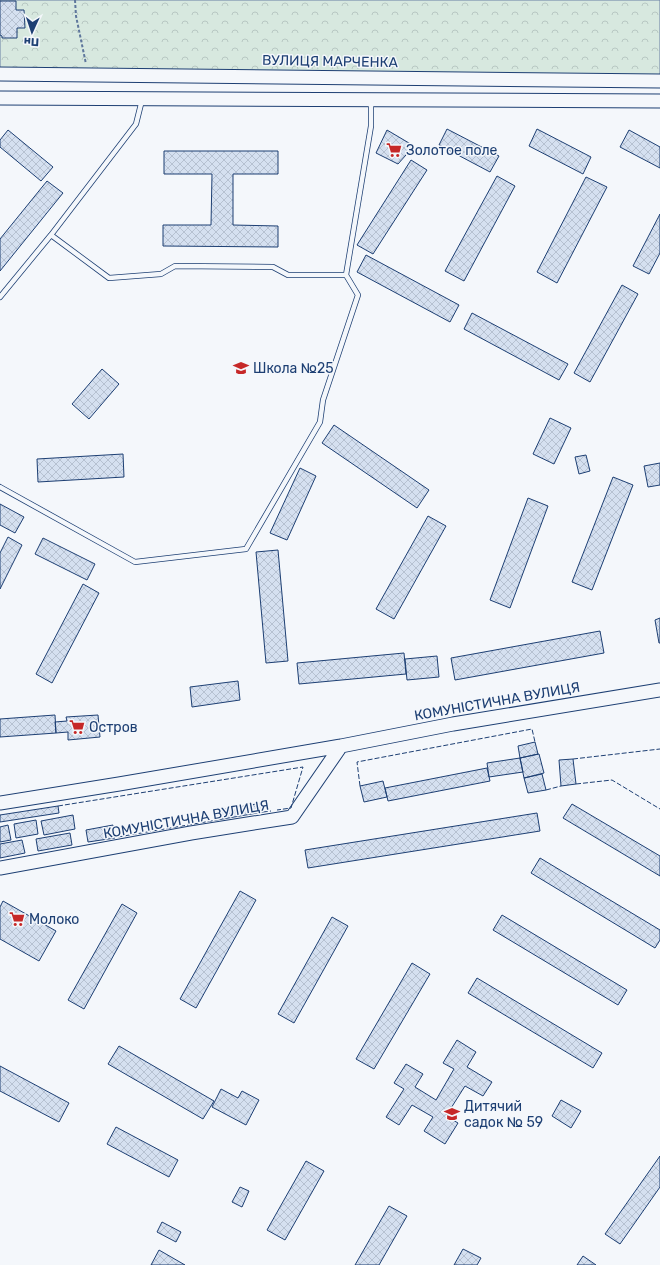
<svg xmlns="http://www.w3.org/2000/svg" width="660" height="1265" viewBox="0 0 660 1265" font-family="Rubik,sans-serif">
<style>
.forest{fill:url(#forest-crowns);stroke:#687fa3}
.building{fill:url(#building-cross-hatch);stroke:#1d3f73}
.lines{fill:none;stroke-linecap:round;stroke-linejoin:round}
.lane-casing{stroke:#1d3f73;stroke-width:6}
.secondary-casing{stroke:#1d3f73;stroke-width:15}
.path{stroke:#5e769c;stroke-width:2;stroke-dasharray:3 2;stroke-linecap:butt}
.lane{stroke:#f4f7fb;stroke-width:4.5}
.secondary{stroke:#f4f7fb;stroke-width:13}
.fence{stroke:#1d3f73;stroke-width:1;stroke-dasharray:5 2;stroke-linecap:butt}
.labels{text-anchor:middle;stroke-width:3;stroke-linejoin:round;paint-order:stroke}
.street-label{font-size:14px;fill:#1d3f73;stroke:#f4f7fb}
.poi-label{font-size:14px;fill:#1d3f73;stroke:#f4f7fb;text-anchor:start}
</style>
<defs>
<pattern id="forest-crowns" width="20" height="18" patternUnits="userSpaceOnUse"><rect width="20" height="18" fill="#d7e8df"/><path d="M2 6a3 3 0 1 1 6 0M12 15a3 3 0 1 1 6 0" fill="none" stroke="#b8c8c3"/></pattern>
<pattern id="building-cross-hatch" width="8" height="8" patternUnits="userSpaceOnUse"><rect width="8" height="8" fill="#d5e0f0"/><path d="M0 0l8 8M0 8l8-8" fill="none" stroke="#b6c1d1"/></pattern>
</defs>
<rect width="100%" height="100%" fill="#f4f7fb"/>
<path class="forest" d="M0,0H660V75L0,69Z"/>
<path class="building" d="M0,1H16V10H24L25,28H17V38H2V36L0,35Z
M447,129L499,156L490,172L439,145Z
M537,129L591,157L583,174L529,146Z
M8,130L53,167L41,181L0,147V140Z
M387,130L414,146L398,164L376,153Z
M629,130L660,147V168L620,147Z
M164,151H278V174H233V225L278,226V247L163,246V225H211L212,174H164Z
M411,160L427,170L373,254L357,245Z
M497,176L515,186L464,281L445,271Z
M586,177L607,187L557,283L537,272Z
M47,181L63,193L0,271V239Z
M660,214V253L649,274L633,266Z
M366,255L459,305L450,322L357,272Z
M622,285L638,294L590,382L574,373Z
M472,313L568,364L559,380L464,329Z
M102,369L119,384L89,419L72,404Z
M550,418L571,428L554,464L533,454Z
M334,425L429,490L417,508L322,443Z
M123,454L124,477L38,482L37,459Z
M586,455L590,471L579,474L575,457Z
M660,463V485L648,487L644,466Z
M300,468L316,476L287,540L270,533Z
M613,477L633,485L592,590L572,582Z
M528,498L548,506L510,608L490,600Z
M0,504L24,517L15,533L0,525Z
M428,516L446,526L394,619L376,609Z
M8,537L22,545L0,589V553Z
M43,538L95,564L87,580L35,554Z
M278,550L288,661L266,663L256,552Z
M83,584L99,593L52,683L36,674Z
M660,618V643H659L655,620Z
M600,631L604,653L455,680L451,658Z
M404,653L406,674L299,684L297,663Z
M437,656L439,677L407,680L405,659Z
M238,681L240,700L192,707L190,687Z
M55,715L56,733L0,737V719Z
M98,715L100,737L68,740V732L56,733L55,722L67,721L66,717Z
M535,742L538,754L520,758L518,746Z
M539,754L544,773L524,778L520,758Z
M520,758L523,772L489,777L487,763Z
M573,759L576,784L561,786L559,760Z
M487,768L490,781L388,801L385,788Z
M542,774L546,790L528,793L524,778Z
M383,781L387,797L364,802L360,786Z
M262,803L263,812L217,820L215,811Z
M572,804L660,856V876L563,818Z
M58,806L59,813L0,822V815Z
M537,813L540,831L308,868L305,850Z
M73,815L75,829L44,835L41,821Z
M36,820L38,834L16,838L14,824Z
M8,825L11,840L0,842V827Z
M113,825L115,838L88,842L86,830Z
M70,833L72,845L38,851L36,839Z
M22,840L25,853L0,858V844Z
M540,858L660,930V940L655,948L531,873Z
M240,891L256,900L196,1008L180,999Z
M3,901L56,931L39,961L0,939V907Z
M122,904L137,913L84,1009L68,1000Z
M502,915L627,990L618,1005L493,930Z
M332,917L348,926L294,1023L278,1014Z
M412,963L430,974L374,1069L356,1059Z
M477,978L602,1053L593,1068L468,993Z
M457,1040L476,1052L467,1067L492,1082L483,1096L465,1086L446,1116L458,1123L445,1144L424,1131L433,1117L412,1105L399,1125L386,1117L404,1089L394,1083L406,1064L423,1074L415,1087L436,1100L454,1069L443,1063Z
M119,1046L214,1101L203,1119L108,1064Z
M0,1066L69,1103L59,1122L0,1091Z
M221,1089L238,1098L242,1091L259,1100L246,1125L212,1107Z
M561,1100L581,1111L571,1128L552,1116Z
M116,1127L178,1160L169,1177L107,1144Z
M660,1156V1187L620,1244L605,1234Z
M306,1161L324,1171L285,1240L267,1230Z
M240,1187L249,1191L242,1207L232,1202Z
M389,1206L407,1216L379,1265H355Z
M162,1222L181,1232L176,1242L157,1232Z
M463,1249L481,1258L477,1265H454Z
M159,1250L185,1265H151Z
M583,1256L596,1265H577Z"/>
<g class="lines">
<defs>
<path id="lane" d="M51,235L109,278L161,274L175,266L273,267L288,275H346
M0,297L51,235L136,124L142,100
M0,487L135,562L246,549L320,422L323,400L358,295L346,275L371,126V101"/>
<path id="secondary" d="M0,74L660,81
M0,98L660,101
M0,803L119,784L341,746L453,724L660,690
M0,868L191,833L292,817L341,746"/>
</defs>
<use href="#lane" class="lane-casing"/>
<use href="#secondary" class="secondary-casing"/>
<path class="path" d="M75,0L76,16L86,64"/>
<use href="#lane" class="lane"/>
<use href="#secondary" class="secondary"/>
<path class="fence" d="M573,759L660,749
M576,784L612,780L660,809
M360,786L357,762L532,729L535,742
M546,790L561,786
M58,806L303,767L291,808L277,810
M263,812L271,811
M118,837L217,820"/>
</g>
<defs>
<symbol id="supermarket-bare" viewBox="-9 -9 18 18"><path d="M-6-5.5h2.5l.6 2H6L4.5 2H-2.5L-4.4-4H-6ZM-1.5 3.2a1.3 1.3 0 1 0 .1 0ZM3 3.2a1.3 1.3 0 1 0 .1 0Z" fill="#c62828" stroke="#f4f7fb" stroke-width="2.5" paint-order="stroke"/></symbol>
<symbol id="school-bare" viewBox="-9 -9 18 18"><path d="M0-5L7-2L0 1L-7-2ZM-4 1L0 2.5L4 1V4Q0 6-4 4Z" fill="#c62828" stroke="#f4f7fb" stroke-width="2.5" paint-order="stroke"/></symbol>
</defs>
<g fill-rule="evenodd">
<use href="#supermarket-bare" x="383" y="139" width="22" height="22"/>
<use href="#school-bare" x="230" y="357" width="22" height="22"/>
<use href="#supermarket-bare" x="66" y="716" width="22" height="22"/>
<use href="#supermarket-bare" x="6" y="908" width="22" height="22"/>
<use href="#school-bare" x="441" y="1103" width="22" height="22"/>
</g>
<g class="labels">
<g class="street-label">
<text transform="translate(330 61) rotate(1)" y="5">ВУЛИЦЯ МАРЧЕНКА</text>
<text transform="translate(497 701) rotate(-10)" y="5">КОМУНІСТИЧНА ВУЛИЦЯ</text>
<text transform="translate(186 819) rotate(-10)" y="5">КОМУНІСТИЧНА ВУЛИЦЯ</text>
</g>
<g class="poi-label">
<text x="406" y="155">Золотое поле</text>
<text x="253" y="373">Школа №25</text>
<text x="89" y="732">Остров</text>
<text x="29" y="924">Молоко</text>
<text x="464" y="1111">Дитячий<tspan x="464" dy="16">садок № 59</tspan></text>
</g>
</g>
<g transform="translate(32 32) rotate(183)" stroke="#f4f7fb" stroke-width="3" paint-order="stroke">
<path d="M0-3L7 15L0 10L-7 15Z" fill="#1d3f73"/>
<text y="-6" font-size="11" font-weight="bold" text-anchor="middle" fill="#1d3f73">Пн</text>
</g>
</svg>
